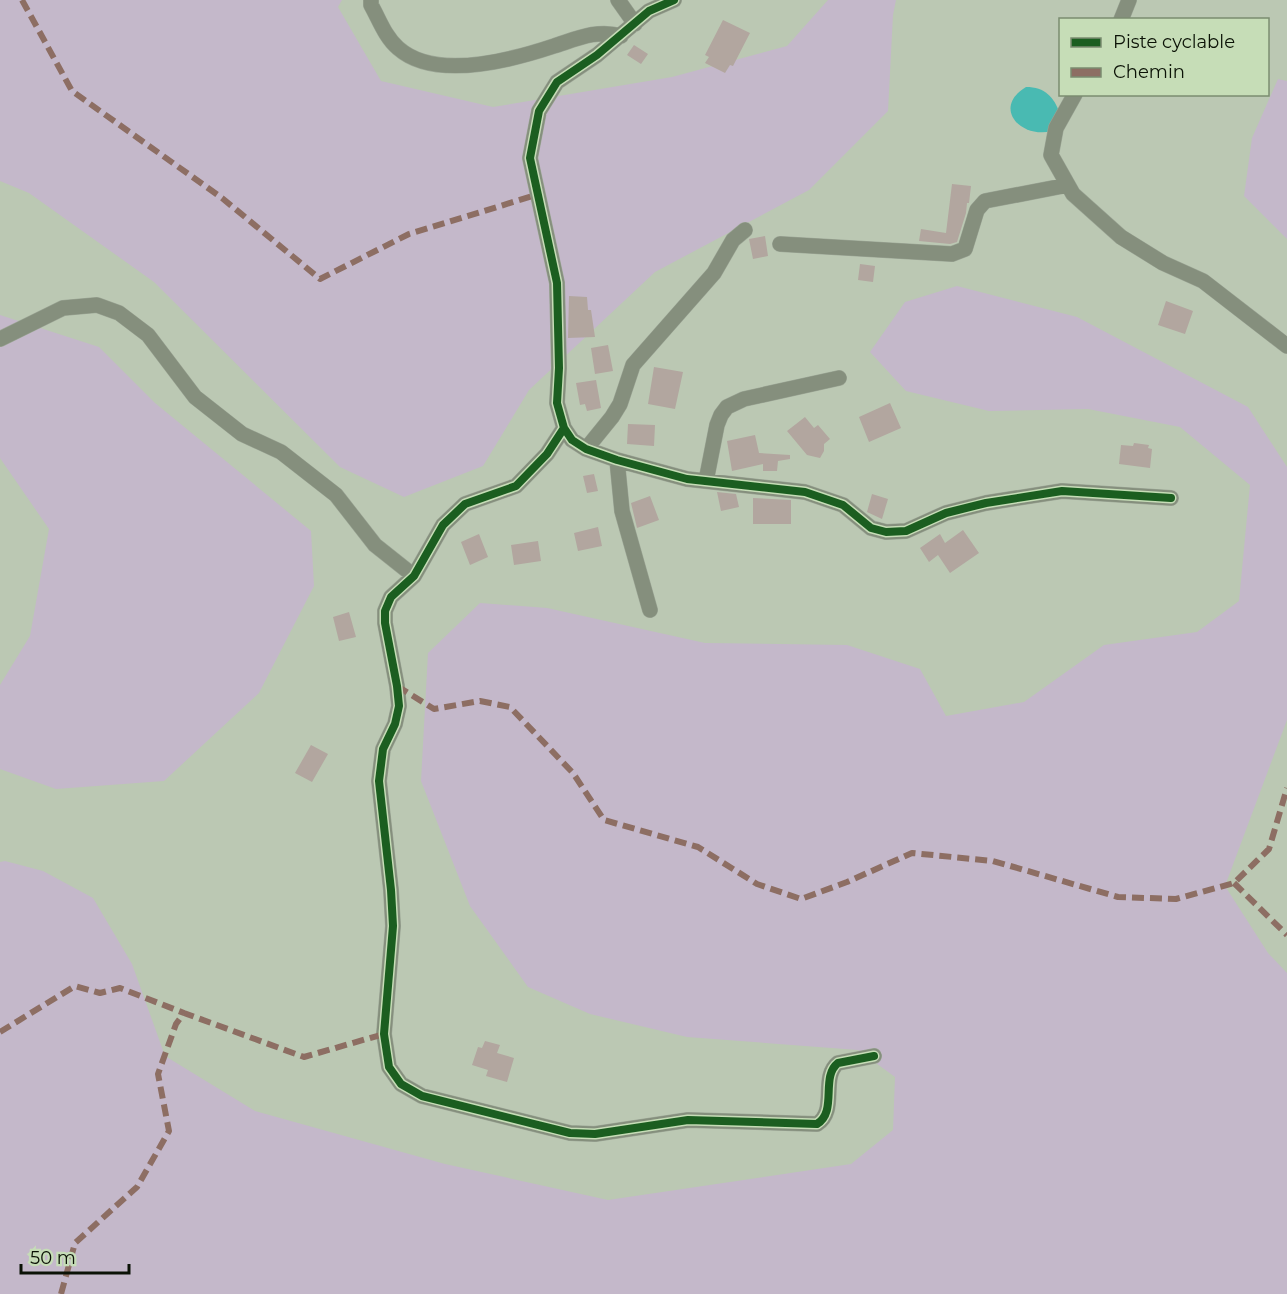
<svg xmlns="http://www.w3.org/2000/svg" width="1287" height="1294" viewBox="0 0 1287 1294" font-family="Montserrat,sans-serif">
<style>
.green{fill:#c4b8ca}
.water{fill:#49bab2}
.building{fill:#b2a69f}
.lines{fill:none;stroke-linecap:round;stroke-linejoin:round}
.street-casing{stroke:#9ca696;stroke-width:16}
.street{stroke:#858f7d;stroke-width:15}
.quiet{stroke:#8d6e63;stroke-width:6;stroke-dasharray:12 6;stroke-linecap:butt}
.cycleway-casing{stroke:#c6ddb7;stroke-width:11}
.cycleway{stroke:#1b5e20;stroke-width:8}
</style>
<rect width="100%" height="100%" fill="#bbc8b3"/>
<path class="green" d="M0,0H342L338,7L381,81L493,107L672,77L787,46L828,0H896L893,15L888,111L809,190L655,272L529,390L483,466L404,497L340,467L154,282L29,193L0,181Z
M1278,79L1287,81V239L1244,196L1252,138Z
M957,286L1077,317L1248,407L1287,467V720L1225,886L1268,953L1287,973V1294H0V862L5,861L43,871L93,898L132,964L165,1056L255,1111L445,1164L608,1200L851,1164L893,1130L895,1077L858,1050L687,1037L590,1014L528,987L470,906L421,781L428,653L480,603L547,608L705,643L847,645L920,669L946,716L1024,702L1104,645L1197,632L1239,601L1250,485L1180,427L1088,409L989,411L906,391L870,352L905,302Z
M0,315L99,347L155,403L311,531L314,586L259,693L164,781L56,789L0,769V685L30,636L49,529L0,458Z"/>
<path class="water" d="M1026,87C1045,87 1054,97 1060,114L1052,131C1020,139 992,107 1026,87Z"/>
<path class="building" d="M723,20L750,33L733,66L730,65L725,73L705,63L709,57L705,55Z
M634,45L648,54L641,64L627,55Z
M952,184L971,186L969,203H967L966,213L957,242L950,244L919,241L921,229L946,233Z
M765,236L768,256L753,259L749,239Z
M860,264L875,266L873,282L858,280Z
M569,296L587,297L588,310H591L595,337L568,338Z
M1166,301L1193,311L1185,334L1158,325Z
M608,345L613,371L595,374L591,348Z
M654,367L683,372L675,409L648,404Z
M596,380L601,408L587,411L585,404L580,405L576,383Z
M890,403L901,428L869,442L859,417Z
M805,417L814,428L818,425L830,439L824,444V451L820,458L807,455L787,431Z
M628,424L655,425L654,446L627,444Z
M755,435L759,453L790,455V459L778,461L777,471H763V464L732,471L727,441Z
M1134,443L1149,445L1148,448L1152,449L1150,468L1119,464L1121,445L1133,446Z
M594,474L598,491L587,493L583,476Z
M717,492L736,494L739,507L721,511Z
M872,494L888,499L882,519L867,512Z
M650,496L659,520L637,528L631,503Z
M753,498L791,500V524H753Z
M598,527L602,546L578,551L574,533Z
M963,530L979,553L950,573L938,555L929,562L920,548L940,534L945,543Z
M479,534L488,557L470,565L461,542Z
M538,541L541,561L514,565L511,545Z
M349,612L356,637L339,641L333,617Z
M311,745L328,754L312,782L295,773Z
M485,1041L500,1045L497,1053L514,1058L507,1082L486,1076L488,1070L472,1065L478,1047L482,1048Z"/>
<g class="lines">
<defs>
<path id="street" d="M371,0V5C379,19 385,37 398,48C435,81 512,60 554,46C576,39 597,29 621,36
M618,0L635,24
M674,0L649,11L597,55L557,82L539,111L530,158L557,283L559,368L557,403L564,428L572,440L586,449L617,460L687,479L805,492L843,505L871,528L886,532L906,531L946,513L986,503L1062,491L1171,498
M1121,20L1129,0
M1075,94L1056,128L1051,155L1073,194L1121,237L1163,263L1203,281L1287,346
M780,244L952,254L965,249L977,210L985,201L1068,185
M0,339L63,308L97,305L119,313L148,335L195,397L242,434L281,452L336,495L375,545L414,576
M564,428L547,454L516,486L465,504L443,525L414,576L391,597L385,611V623L397,686L399,706L395,724L383,749L379,781L391,890L393,926L384,1034L389,1067L401,1084L422,1096L570,1133L595,1134L688,1120L817,1124C838,1111 820,1077 838,1063L874,1056
M586,449L612,417L620,404L633,365L714,273L733,240L745,230
M617,460L622,511L650,610
M706,481L717,425L721,415L727,407L744,399L839,378"/>
</defs>
<use href="#street" class="street-casing"/>
<use href="#street" class="street"/>
<path class="quiet" d="M22,0L72,91L222,198L320,279L409,234L536,195
M397,686L434,709L480,701L510,707L573,773L604,820L698,847L757,884L801,899L847,882L912,853L993,861L1118,897L1176,899L1234,883L1269,849L1287,788
M1234,883L1287,935
M0,1032L75,986L100,993L120,988L184,1013
M61,1294L75,1243L137,1187L169,1131L158,1074L176,1024L184,1013L304,1057L384,1034"/>
<defs>
<path id="cycleway" d="M674,0L649,11L597,55L557,82L539,111L530,158L557,283L559,368L557,403L564,428L572,440L586,449L617,460L687,479L805,492L843,505L871,528L886,532L906,531L946,513L986,503L1062,491L1171,498
M564,428L547,454L516,486L465,504L443,525L414,576L391,597L385,611V623L397,686L399,706L395,724L383,749L379,781L391,890L393,926L384,1034L389,1067L401,1084L422,1096L570,1133L595,1134L688,1120L817,1124C838,1111 820,1077 838,1063L874,1056"/>
</defs>
<use href="#cycleway" class="cycleway-casing"/>
<use href="#cycleway" class="cycleway"/>
</g>
<rect x="1059" y="18" width="210" height="78" fill="#c6ddb7" stroke="#7b8c70" stroke-width="1.5"/>
<rect x="1071" y="38" width="30" height="9" fill="#1b5e20" stroke="#7b8c70" stroke-width="1.5"/>
<text x="1113" y="48" font-size="18" fill="#0b1206">Piste cyclable</text>
<rect x="1071" y="68" width="30" height="9" fill="#8d6e63" stroke="#7b8c70" stroke-width="1.5"/>
<text x="1113" y="78" font-size="18" fill="#0b1206">Chemin</text>
<path d="M21 1264v9h108v-9" fill="none" stroke="#0b1206" stroke-width="3"/>
<text x="30" y="1264" font-size="18" fill="#0b1206" stroke="#c6ddb7" stroke-width="4.5" paint-order="stroke">50 m</text>
</svg>
